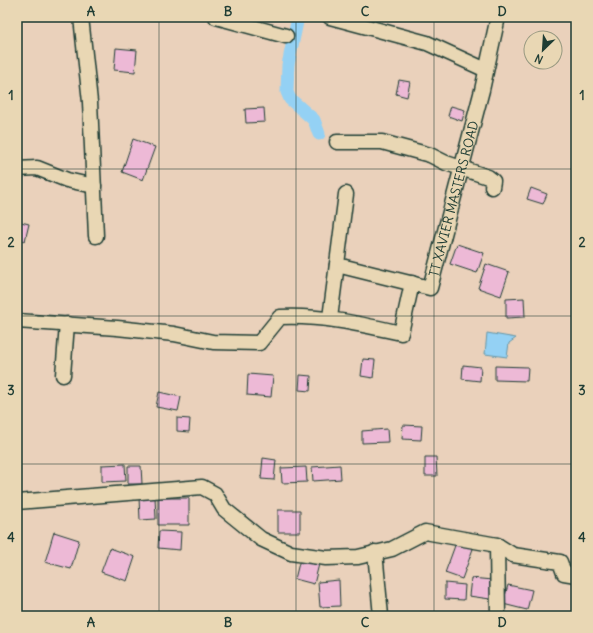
<svg xmlns="http://www.w3.org/2000/svg" width="593" height="633" viewBox="0 0 593 633" font-family="Delius,sans-serif">
<style>
.water{fill:#94d1f4;stroke:#6596a7}
.lines{fill:none;stroke-linecap:round;stroke-linejoin:round}
.canal{stroke:#94d1f4;stroke-width:13}
.building{fill:#edb9d6;stroke:#1f3d34}
.minor-casing{stroke:#1f3d34;stroke-width:17}
.minor{stroke:#e9d7b4;stroke-width:14}
.grid{fill:none;stroke:#1f3d34;stroke-width:1;stroke-opacity:0.55}
.labels{text-anchor:middle;stroke-width:3;stroke-linejoin:round;paint-order:stroke}
.street-label{font-size:13px;fill:#1f3d34;stroke:#e9d7b4}
.neatline{fill:none;stroke:#1f3d34;stroke-width:1.5}
.grid-label{font-size:13px;text-anchor:middle;font-weight:bold;fill:#1f3d34}
</style>
<rect width="100%" height="100%" fill="#ead1bb"/>
<filter id="ink" filterUnits="userSpaceOnUse"><feTurbulence type="fractalNoise" baseFrequency=".025" numOctaves="2"/><feDisplacementMap in="SourceGraphic" scale="8" xChannelSelector="R" yChannelSelector="G"/><feConvolveMatrix kernelMatrix="1 2 1 2 8 2 1 2 1" color-interpolation-filters="sRGB"/></filter>
<g filter="url(#ink)">
<path class="water" d="M487,333L516,338L509,343L507,357L485,354Z"/>
<g class="lines">
<path class="canal" d="M298,17L288,65L287,92L290,99L314,120L319,134"/>
</g>
<path class="building" d="M116,48L137,50L135,72L114,70Z
M399,80L410,82L407,97L396,94Z
M451,106L465,110L462,121L448,116Z
M264,108L265,122L246,123L245,109Z
M133,139L155,147L143,180L122,172Z
M531,188L547,194L543,204L527,199Z
M17,221L29,224L25,241L17,239Z
M457,244L484,253L477,273L450,264Z
M486,264L509,272L501,296L478,288Z
M524,298L525,317L506,318V299Z
M363,359L375,360L373,378L361,376Z
M463,365L481,367L480,381L462,379Z
M495,366L528,367L527,381L495,380Z
M248,374L273,376L271,397L247,395Z
M300,375L311,376L310,391L299,390Z
M159,392L181,397L178,411L156,407Z
M177,418L190,419L189,432L177,431Z
M403,425L422,426L421,440L402,439Z
M387,429L388,442L362,443V431Z
M425,457H436L437,476H425Z
M263,458L276,460L274,480L261,479Z
M125,464L126,481L102,482V465Z
M340,465L341,479L313,481L312,467Z
M128,466H141L142,484H128Z
M306,467L307,482L282,483L281,468Z
M139,497H155L156,519L140,520Z
M158,498H189V525H158Z
M278,510H300V532H278Z
M159,531L181,532L180,550L158,548Z
M54,532L79,540L71,569L45,562Z
M457,540L474,546L462,579L445,573Z
M110,548L135,557L127,581L101,572Z
M300,559L319,564L314,584L295,579Z
M471,578L492,580L490,599L469,596Z
M339,580L340,606L320,607L318,582Z
M445,583L465,585L464,600L445,599Z
M508,585L532,590L527,610L503,604Z"/>
<g class="lines">
<defs>
<g id="minor">
<path d="M81,17L90,102L96,236"/>
<path d="M216,17L286,36"/>
<path d="M330,17L427,43L486,70"/>
<path d="M337,142H382L430,155L446,163L488,177L493,181L492,187"/>
<path d="M17,169L37,168L67,180L94,186"/>
<path id="s1" d="M337,265L430,288L482,90L498,17"/>
<path d="M330,318L346,194"/>
<path d="M17,321L117,328L174,334L213,342L259,343L280,317C321,315 360,324 401,333L412,283"/>
<path d="M63,375L67,324"/>
<path d="M17,502L202,487L215,494L224,509L261,539L291,553L326,558L358,557L392,549L425,532L497,545L513,555L560,562L564,573L576,575"/>
<path d="M497,545L498,616"/>
<path d="M375,552L381,616"/>
</g>
</defs>
<use href="#minor" class="minor-casing"/>
<use href="#minor" class="minor"/>
</g>
</g>
<path class="grid" d="M159,17V616M296,17V616M434,17V616M17,169H576M17,316H576M17,464H576"/>
<g class="labels">
<g class="street-label">
<text dy="5" stroke="none"><textPath href="#s1" startOffset="188">TT XAVIER MASTERS ROAD</textPath></text>
</g>
</g>
<rect width="593" height="633" fill="none" stroke="#e9d7b4" stroke-width="44"/>
<g transform="translate(543 50) rotate(205)"><circle r="19" fill="#e9d7b4" stroke="#989981"/>
<path d="M0-3L7 15L0 10L-7 15Z" fill="#1f3d34"/>
<text y="-6" font-size="11" font-weight="bold" text-anchor="middle" fill="#1f3d34">N</text>
</g>
<rect x="22" y="22" width="549" height="589" class="neatline"/>
<g class="grid-label">
<text x="91" y="16">A</text>
<text x="228" y="16">B</text>
<text x="365" y="16">C</text>
<text x="502" y="16">D</text>
<text x="11" y="100">1</text>
<text x="582" y="100">1</text>
<text x="11" y="247">2</text>
<text x="582" y="247">2</text>
<text x="11" y="395">3</text>
<text x="582" y="395">3</text>
<text x="11" y="542">4</text>
<text x="582" y="542">4</text>
<text x="91" y="627">A</text>
<text x="228" y="627">B</text>
<text x="365" y="627">C</text>
<text x="502" y="627">D</text>
</g>
</svg>
